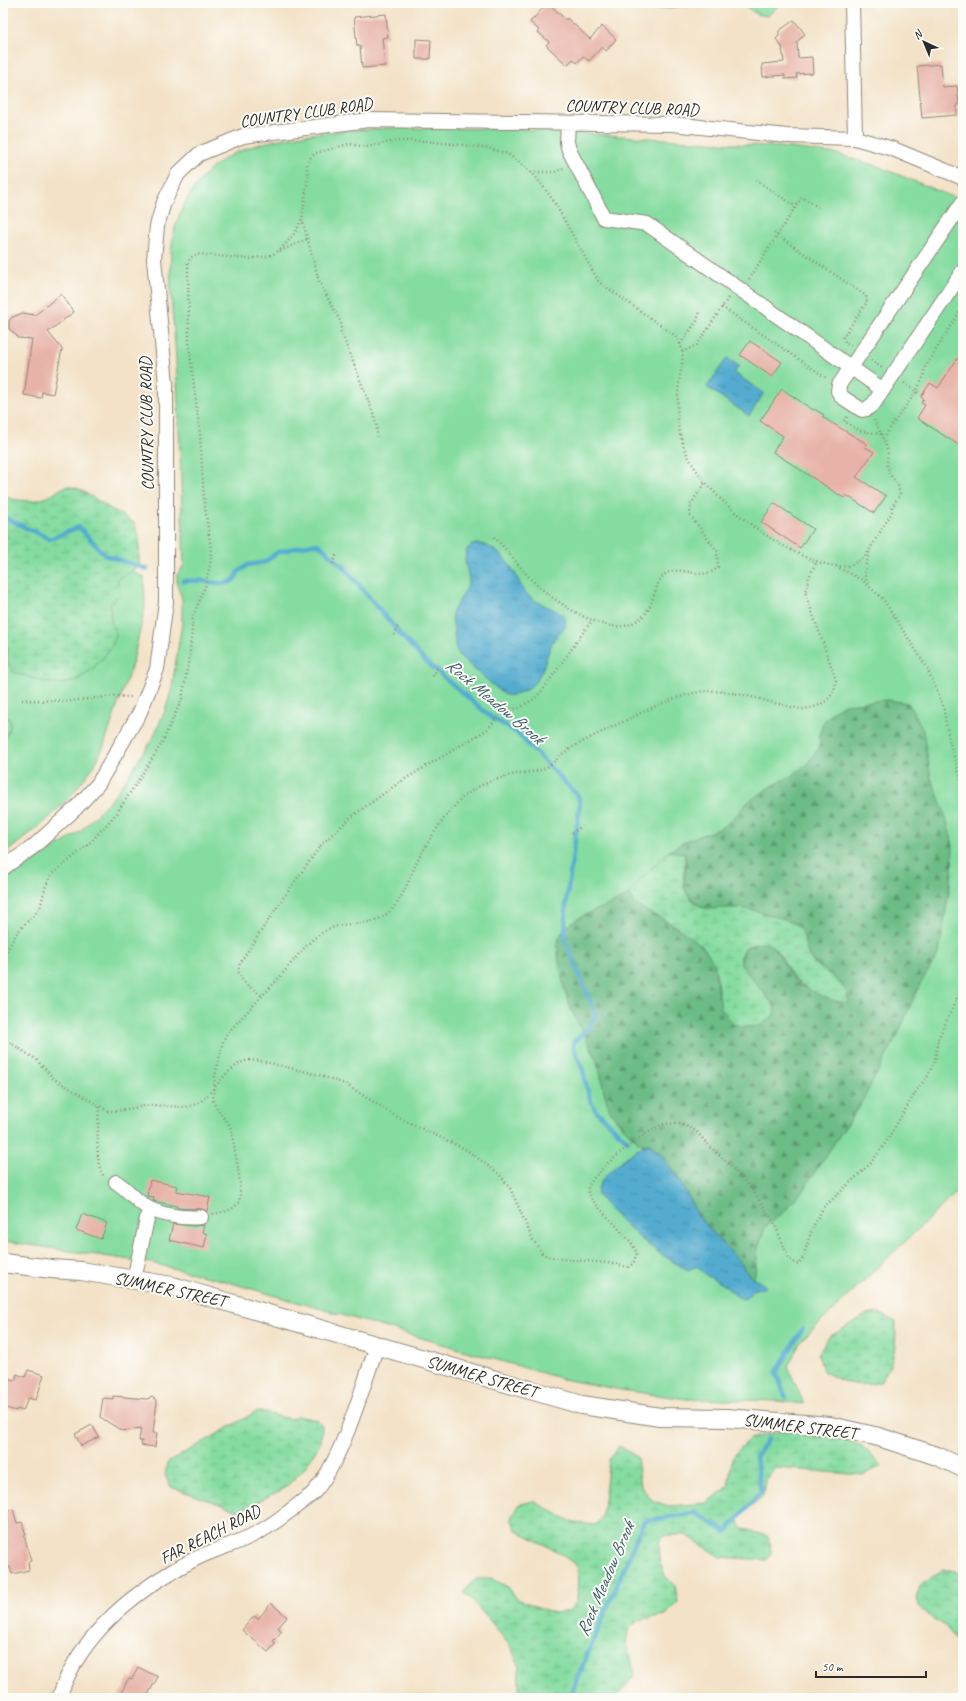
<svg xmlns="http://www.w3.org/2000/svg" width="966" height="1701" viewBox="0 0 966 1701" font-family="Caveat,sans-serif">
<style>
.grass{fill:#85dca0;stroke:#588466}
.forest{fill:url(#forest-firs);stroke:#4c7458}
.wetland{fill:url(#wetland-marsh);stroke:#588466}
.water{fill:url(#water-ripples);stroke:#3e6c7d}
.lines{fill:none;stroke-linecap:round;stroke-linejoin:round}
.stream{stroke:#52accf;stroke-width:4.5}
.building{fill:#e7b2a7}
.minor-casing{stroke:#8f8679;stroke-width:16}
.major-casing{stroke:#8f8679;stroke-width:20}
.path{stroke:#8f8679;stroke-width:2.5;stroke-dasharray:1 3;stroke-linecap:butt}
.minor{stroke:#fff;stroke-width:14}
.major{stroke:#fff;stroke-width:18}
.labels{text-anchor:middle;stroke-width:4;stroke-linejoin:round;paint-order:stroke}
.street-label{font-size:17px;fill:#2b2b2b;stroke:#fdfcf7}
.water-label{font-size:18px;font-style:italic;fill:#3b5f6d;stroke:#fdfcf7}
</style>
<defs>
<pattern id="forest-firs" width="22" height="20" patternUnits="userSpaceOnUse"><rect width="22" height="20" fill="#6cbc86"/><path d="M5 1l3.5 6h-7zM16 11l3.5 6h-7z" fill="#59996e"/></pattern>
<pattern id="wetland-marsh" width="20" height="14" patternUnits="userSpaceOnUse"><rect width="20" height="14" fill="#85dca0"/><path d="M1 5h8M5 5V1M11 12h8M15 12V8" fill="none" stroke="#73bd8a"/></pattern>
<pattern id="water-ripples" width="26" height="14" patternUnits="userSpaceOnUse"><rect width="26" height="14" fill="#52accf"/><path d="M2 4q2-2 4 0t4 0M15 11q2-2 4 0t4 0" fill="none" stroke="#448ca8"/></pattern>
</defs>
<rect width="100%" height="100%" fill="#fdfcf7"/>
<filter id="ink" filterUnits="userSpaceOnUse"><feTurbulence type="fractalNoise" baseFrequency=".025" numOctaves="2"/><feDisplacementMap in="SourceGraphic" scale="8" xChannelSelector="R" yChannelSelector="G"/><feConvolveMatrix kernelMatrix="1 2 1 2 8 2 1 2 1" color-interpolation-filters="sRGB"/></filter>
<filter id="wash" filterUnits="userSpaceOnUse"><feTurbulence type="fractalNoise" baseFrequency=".012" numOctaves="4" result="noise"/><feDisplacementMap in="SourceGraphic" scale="16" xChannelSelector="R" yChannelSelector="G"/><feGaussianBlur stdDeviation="0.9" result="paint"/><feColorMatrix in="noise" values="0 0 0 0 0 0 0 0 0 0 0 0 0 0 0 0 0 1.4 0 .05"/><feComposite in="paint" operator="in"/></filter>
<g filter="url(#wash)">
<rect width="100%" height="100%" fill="#f3e2c7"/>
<path class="grass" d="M391,128L520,129L792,148L837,154L877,166L963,201V1186L800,1342L788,1367L804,1404L779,1401L687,1399L621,1390L563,1379L221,1280L151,1263L3,1241V881L80,832L115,795L152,740L165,711L171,692L182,623V598L177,585V575L184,565C181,497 180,428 176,360C174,321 165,265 175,228C182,203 197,179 218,163C260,133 340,131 391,128Z
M3,525L108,561L144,577L145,607L133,661L103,748L94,766L69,798L49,818L3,855Z"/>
<path class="forest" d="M887,700L908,703L917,718L923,731L931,778L943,808L953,845L952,872L939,953L919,986L897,1036L860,1105L802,1191L784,1212L765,1227L758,1249L754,1280L698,1216L679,1180L660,1153L649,1144L642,1145C631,1135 619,1125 611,1112C604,1098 602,1077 597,1062C590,1042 578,1026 570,1007C565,993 553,949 560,936C573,912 608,910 629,894C636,908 642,908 655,915C674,926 709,943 715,967C717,975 716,983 717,992L774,1015L775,1007L741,965C741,958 740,952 746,948C779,927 781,974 801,986C812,992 829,986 841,984L809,958L805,947V939L737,908L710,910L700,906L686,893L684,884L686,860L684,853L669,851L688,840L719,829L732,820L747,803L770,787L793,775L807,764L819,748L820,734L823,723L833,711L845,704Z"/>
<path class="wetland" d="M640,3H699C683,6 654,13 640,3Z
M741,3H782L767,16L756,14Z
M67,486L79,489L134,523L139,536V565L136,569L117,579L120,595L110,604C111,611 110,619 112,625C113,628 116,630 116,634C116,642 106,654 101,660C69,695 52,684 13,672L7,660L8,647L3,643V496C17,501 33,503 47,497C55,495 59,488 67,486Z
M3,712L10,720C11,728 8,734 3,741Z
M669,851L684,853C688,865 679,883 687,894C704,916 714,907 736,908C747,908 786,918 795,924C809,933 802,953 814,963C827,973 849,985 849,1002C835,1005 801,988 792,976C786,967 781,953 772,946C764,941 749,943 743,950C740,954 741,960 741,965L775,1007L774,1015L760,1026L743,1027L734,1024L721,1009L715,966L708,953L700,944L672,924L635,905L629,894L643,877Z
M878,1313L896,1322C896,1347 895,1361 880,1382C856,1388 844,1383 823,1371L818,1354L829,1337L866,1315Z
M257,1411L290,1419L298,1416L317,1420L322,1425L321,1442L305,1468L285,1488L239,1511L171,1487L165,1475L167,1463Z
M786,1430L811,1433L861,1445L882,1466L863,1475L776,1468L765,1480L763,1496L738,1517L741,1528L768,1536L772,1555L767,1560L720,1557L686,1535H664L659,1542L660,1561L665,1576L675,1586L678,1602L665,1615L639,1620L628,1630L626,1645L635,1674L617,1698H516L519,1692V1666L512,1649L492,1623L464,1592L476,1578H491L508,1587L517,1599L554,1613L570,1611L577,1601L578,1568C561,1550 537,1542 516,1530L511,1518L518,1505L533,1501L574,1523L595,1525L602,1518L609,1459L619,1446L637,1457L641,1487L653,1501L669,1506L706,1503L728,1487L733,1456L749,1439Z
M943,1569L963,1574V1648L945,1626L920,1609L916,1599L920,1586Z"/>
<path class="water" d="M727,358L739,366L734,373L764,393L749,416L707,387Z
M477,544C493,544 507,560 515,573C519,581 521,589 528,595C538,605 554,607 565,617V628C540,644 552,685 515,694C509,696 506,696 501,692L459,656L455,645L452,613L467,588L469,580L465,560L467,549L472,545Z
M649,1144L660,1153L679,1180L698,1216L737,1259L750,1276L766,1286L764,1288L755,1289L746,1298L743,1299L736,1296L723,1284L707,1276L697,1266L688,1270C653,1252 623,1226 598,1196C598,1194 597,1192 598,1189C599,1177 637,1146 649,1144Z"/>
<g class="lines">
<path class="stream" d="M3,517L50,539L79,527L105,555L147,569
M183,581C192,581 201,580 209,582C220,583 235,587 238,572L248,565L265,562L278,552L312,544H318L343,566L400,634L424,660L491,717L516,732L578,796L580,804L566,903L565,940L596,1015L589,1028L574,1042L573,1046L583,1070L586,1085L591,1102L596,1111L628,1141
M786,1397L776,1373L803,1328
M569,1698L644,1521L696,1513L726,1532L761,1492L756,1457L768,1439"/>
</g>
<g id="blocks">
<path class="building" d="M548,3L566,20L567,18L590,39L602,26L616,39L606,51L602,47L589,61L583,56L577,63L573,59L567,65L546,45L549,42L538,32L539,30L530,22Z
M386,14L388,37L382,38L385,66L362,68L360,46H357L354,17Z
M794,20L805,34L797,42L798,58L812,57L813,73L796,74L797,78L785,79V75L763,77L762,64L784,62L782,47L776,39L779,36V31Z
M416,39L431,40L430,59H416Z
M941,64L943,87L957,86L959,105H957V115L922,118L917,66Z
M61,294L74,312L48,332L62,349L53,394L42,392L41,398L24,395L32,339L17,338V336L9,329V321L12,317L23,313L35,315Z
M750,341L782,362L772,377L740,355Z
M963,350V448L917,418L925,405L921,403L924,399L921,397L930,383L938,388Z
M782,389L813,410L814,409L824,415L822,417L867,444L865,447L874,452L856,477L886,496L874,513L846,495L844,498L773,452L783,436L760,421Z
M774,503L813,529L800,548L761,522Z
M150,1180L177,1186L176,1191L210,1197L207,1211L201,1209L177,1208V1206L153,1201L154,1197L147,1196Z
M82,1214L107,1223L101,1239L76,1230Z
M173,1224L194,1226L204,1225L202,1232L207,1234L204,1248L169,1240Z
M28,1370L44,1375L36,1400L28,1398L23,1411L17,1409L16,1411L3,1407V1376L15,1380L17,1374L25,1377Z
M113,1396L147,1399L152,1397L155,1399L157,1402L153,1433H157L155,1447L141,1445L142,1441H139L141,1428L122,1431L100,1417L103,1398L113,1399Z
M92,1425L99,1437L81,1446L75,1434Z
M13,1509L17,1523L22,1522L26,1535H24L31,1561L28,1562L29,1570L12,1574L10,1567L3,1569V1512Z
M271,1603L287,1617L278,1628L282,1631L273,1641L276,1643L268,1652L242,1630L254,1616L258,1619Z
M138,1667L158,1677L146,1698H118L129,1678L132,1679Z"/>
</g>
</g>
<g filter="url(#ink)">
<use href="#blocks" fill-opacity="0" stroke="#8f8679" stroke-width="1"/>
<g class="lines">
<defs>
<path id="minor" d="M852,3L855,138
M568,123L567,142L569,150L604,218L647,224L883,390
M963,202L839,385L838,391L842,397L862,410L867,409L874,403L963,271
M3,868L33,847L76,808L98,784L140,712L157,669L166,602V384L154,259L157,226L164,202L178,174L199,154L243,136L369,120L672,124L787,136L855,138L893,149L963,178
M116,1182C126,1188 133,1197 142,1204C156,1215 184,1219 201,1217
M134,1280L149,1209
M59,1698C79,1634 138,1588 195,1559C215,1549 237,1544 257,1533C271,1526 286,1514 299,1504C304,1500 311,1496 315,1491C343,1458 362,1388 377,1346"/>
<path id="major" d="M3,1263L52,1269L81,1271L172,1286L582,1405L660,1417L726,1418L830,1426L879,1437L937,1456L963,1468"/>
</defs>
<use href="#minor" class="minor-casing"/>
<use href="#major" class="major-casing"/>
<path class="path" d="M531,172H555L563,168
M756,180L796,207
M302,219L319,281L341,323V332L344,339L375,418L377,427V437
M774,233L866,296L867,302L843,337L845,342L851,346
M280,251L307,239
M749,279L802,197L818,207
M722,307L828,379
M680,344L697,321L700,310
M682,352L697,345L729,297
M871,360L882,368
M904,383L920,394
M847,417L844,421L860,431L882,434
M874,420L882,435
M494,537C508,550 517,565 530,578C547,597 596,630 622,626C629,626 637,621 642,617C655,606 654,583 664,575C680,562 703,584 718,567L717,551L690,515L691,504L706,481
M333,564L337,553
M836,566L863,581L883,599L926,666L943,705L949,740L963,787
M868,584L864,574L869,552
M394,635L399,624
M433,676L439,665
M22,700L70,701L113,696L131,697
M572,833L582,826
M3,958L16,934L40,908L46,885L52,874L88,845L117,813L161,745L182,699L190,652L193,616L205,587L211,560V549L204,500L200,435L189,345L188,263L190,258L197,254L250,259L272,255L280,250L295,233L302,219L308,178L307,164L311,157L316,153L349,144L366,147L396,141H426L488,148L508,154L525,167L536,177L553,200L599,282L673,334C678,339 681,344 682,350C684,361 680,372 679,383C677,401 676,420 681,438C687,462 707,486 725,503C750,527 811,570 847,566C855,565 861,559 867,554L892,512V507L900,495L898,485L889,473L887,462L888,452L883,438L916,392L924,376V369L963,307
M261,995C250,987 234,979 240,963L277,907L321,845L351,817L400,782L478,735L488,729L500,714L508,710L519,708L534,699L542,691L592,620
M3,1038L37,1060L54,1079L108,1111H116L150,1105L185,1107L194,1105L200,1102L206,1097L228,1072L240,1063L248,1060L261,1061L319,1075L345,1084L401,1119L467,1150L499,1174L510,1188L533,1240L542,1253L547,1256L562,1259L608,1263L628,1267L633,1264L637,1253L631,1242L592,1200C590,1196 588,1193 588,1188C591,1173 649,1127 665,1124C678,1122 687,1125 697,1132L710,1147L732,1167L751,1188L774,1222L788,1257L794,1263L798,1264L803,1258L812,1229L823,1208L871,1163L886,1142L917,1090L928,1076L935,1060L938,1039L959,994L963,970
M99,1107C99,1123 93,1167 105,1177
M213,1214C222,1212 233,1211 238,1203C245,1191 233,1144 231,1129C227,1118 216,1111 213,1100L215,1076L223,1042L225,1036C243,1016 261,997 279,978C294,961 306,941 327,930C347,919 370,929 388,913C403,900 409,878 418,860C428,841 444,816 459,801C475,785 499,777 521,773C528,772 538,772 545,768C553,764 558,757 565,752C577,744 592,737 606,730C633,717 681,691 710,691C740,691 772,704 802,709C820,708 835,699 836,680L805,592L809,577L817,561"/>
<use href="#minor" class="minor"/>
<use href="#major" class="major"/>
</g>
</g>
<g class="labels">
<g class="street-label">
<text transform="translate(632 107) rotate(2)" y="6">COUNTRY CLUB ROAD</text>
<text transform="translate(306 112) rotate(-8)" y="6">COUNTRY CLUB ROAD</text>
<text transform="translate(146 424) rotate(-91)" y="6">COUNTRY CLUB ROAD</text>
<text transform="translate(170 1289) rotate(12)" y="6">SUMMER STREET</text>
<text transform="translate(482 1376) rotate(16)" y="6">SUMMER STREET</text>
<text transform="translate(800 1426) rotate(7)" y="6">SUMMER STREET</text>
<text transform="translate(210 1534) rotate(-27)" y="6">FAR REACH ROAD</text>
</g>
<g class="water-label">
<text transform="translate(495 701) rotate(40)" y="6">Rock Meadow Brook</text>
<text transform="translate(605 1579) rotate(-67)" y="6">Rock Meadow Brook</text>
</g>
</g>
<rect width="966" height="1701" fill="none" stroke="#fdfcf7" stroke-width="16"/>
<g transform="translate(924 42) rotate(316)" stroke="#fdfcf7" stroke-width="3" paint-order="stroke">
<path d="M0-3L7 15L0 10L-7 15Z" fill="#2b2b2b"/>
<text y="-6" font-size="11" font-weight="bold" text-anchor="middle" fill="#2b2b2b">N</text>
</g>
<path d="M816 1671v6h110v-6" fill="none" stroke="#2b2b2b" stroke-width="2"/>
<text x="822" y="1671" font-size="12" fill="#2b2b2b" stroke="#fdfcf7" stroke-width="3" paint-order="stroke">50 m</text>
</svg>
